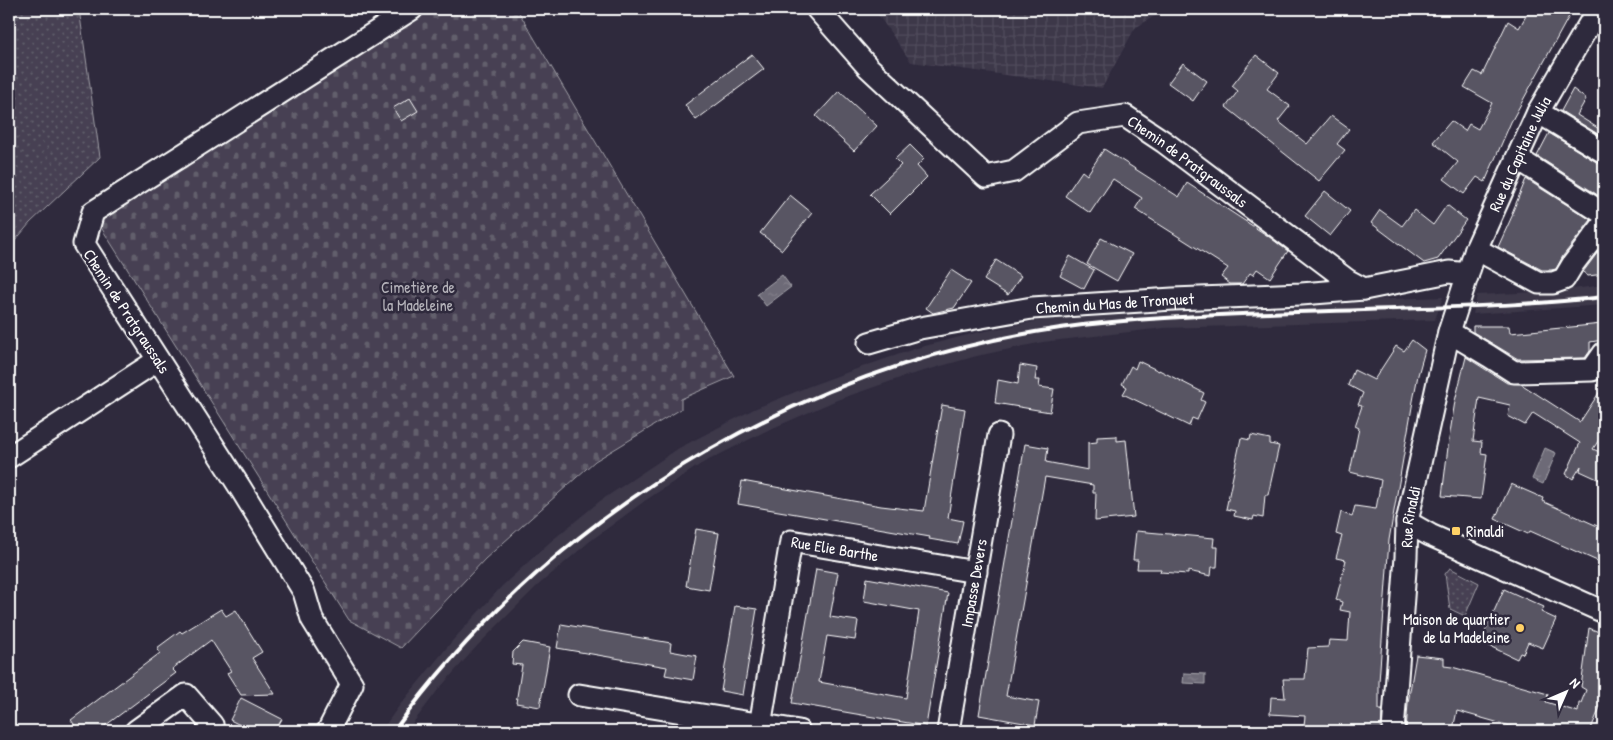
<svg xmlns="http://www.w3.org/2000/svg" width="1613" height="740" viewBox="0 0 1613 740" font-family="'Patrick Hand',sans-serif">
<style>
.built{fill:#3c3749}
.industrial{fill:url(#industrial-grid)}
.grass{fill:url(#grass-dots);stroke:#a2a0a8}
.cemetery{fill:url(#cemetery-stones);stroke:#a2a0a8}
.water{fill:url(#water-ripples);stroke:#a7a6ad}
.building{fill:#595564;stroke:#fff}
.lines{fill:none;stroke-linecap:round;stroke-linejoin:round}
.minor-casing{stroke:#fff;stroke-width:25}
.minor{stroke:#2f2a3d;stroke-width:21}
.rail{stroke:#fff;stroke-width:4}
.poi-dot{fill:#ffd166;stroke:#2f2a3d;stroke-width:2}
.labels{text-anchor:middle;stroke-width:5;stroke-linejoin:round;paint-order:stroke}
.street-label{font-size:16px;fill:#fff;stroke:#2f2a3d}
.park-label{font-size:16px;fill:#b5b3ba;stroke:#2f2a3d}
.poi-label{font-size:16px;fill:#fff;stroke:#2f2a3d;text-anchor:start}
</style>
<defs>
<pattern id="industrial-grid" width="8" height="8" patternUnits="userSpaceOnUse" patternTransform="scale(1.25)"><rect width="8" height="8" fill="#3c3749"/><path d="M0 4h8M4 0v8" fill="none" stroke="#504b5b"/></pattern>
<pattern id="grass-dots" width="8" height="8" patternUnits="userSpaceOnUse" patternTransform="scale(1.25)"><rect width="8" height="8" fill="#464152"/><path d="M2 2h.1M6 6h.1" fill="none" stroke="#625e6c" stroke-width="1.8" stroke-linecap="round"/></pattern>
<pattern id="cemetery-stones" width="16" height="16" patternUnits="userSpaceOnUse" patternTransform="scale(1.25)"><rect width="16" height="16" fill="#464152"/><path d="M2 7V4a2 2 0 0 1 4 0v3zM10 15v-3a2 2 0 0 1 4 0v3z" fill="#625e6c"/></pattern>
<pattern id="water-ripples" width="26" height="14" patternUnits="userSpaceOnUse" patternTransform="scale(1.25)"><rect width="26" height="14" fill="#6d6a77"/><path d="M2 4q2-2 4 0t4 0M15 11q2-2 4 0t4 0" fill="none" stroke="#83808b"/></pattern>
</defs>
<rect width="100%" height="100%" fill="#2f2a3d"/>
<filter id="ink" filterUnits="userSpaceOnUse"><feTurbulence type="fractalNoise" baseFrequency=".02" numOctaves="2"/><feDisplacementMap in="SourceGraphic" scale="10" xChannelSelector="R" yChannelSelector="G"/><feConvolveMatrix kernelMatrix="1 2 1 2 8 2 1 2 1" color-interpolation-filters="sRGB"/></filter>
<g filter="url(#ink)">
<path class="built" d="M1604,285V305L1473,314L1477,295L1556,291Z
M1443,297L1435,320L1164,328L1043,342L977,356L906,376L837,400L764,432L701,464L646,500L589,542L536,587L478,645L438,690L407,731H381L399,706L453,640L502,586L550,542L600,501L679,448L754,409L807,387L862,367L917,348L975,333L1037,321L1098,313L1164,308Z"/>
<path class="industrial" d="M874,9H1166L1135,28L1102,88L911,62Z"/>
<path class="grass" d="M9,9H79L100,157L30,223L9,248Z
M1450,568L1479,583L1465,616L1450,609L1445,574Z"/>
<path class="cemetery" d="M432,9H517L734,376L681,399V409L595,461L485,559L401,648L349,620L97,221Z"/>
<path class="water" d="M782,275L791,287L766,306L757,294Z
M1545,448L1556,453L1543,484L1532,479Z
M1184,673L1205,674V684L1183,683Z"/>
<path class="building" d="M1530,9H1573L1511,122L1485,182L1477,177L1464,194L1444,179L1458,162L1433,142L1451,121L1465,131L1469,124L1478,129L1492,103L1464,87L1474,71L1482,75L1508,21L1519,28Z
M752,54L764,69L696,120L685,105Z
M1256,55L1279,73L1267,89L1290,106L1278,121L1307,144L1331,116L1349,129L1337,144L1345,150L1319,181L1226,107L1238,91L1232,86Z
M1183,63L1207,81L1193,101L1168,83Z
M1573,89L1586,99L1577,115L1604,132V138L1561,111Z
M839,91L877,126L854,151L816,116Z
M410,98L418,111L401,121L393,108Z
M1549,133L1598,163L1604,164V199L1537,156Z
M910,145L924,159L917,166L927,177L890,214L870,194L901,165L895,159Z
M1104,149L1179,197L1187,183L1268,236L1288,251L1270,278L1257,269L1253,275L1250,273L1242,284H1230L1221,277L1228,268L1135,209L1142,198L1113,179L1090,213L1065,196L1082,171L1087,175Z
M1526,179L1591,220L1563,256L1556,269L1551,270H1542L1498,247L1513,214L1512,213Z
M1325,191L1350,211L1330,236L1305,216Z
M790,195L812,213L782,250L760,233Z
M1447,205L1466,220L1438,259L1424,263L1371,223L1380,210L1402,226L1414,210L1433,225Z
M1101,238L1132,254L1117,281L1087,264Z
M1604,244V274L1588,276L1583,272Z
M1070,256L1094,270L1084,289L1060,276Z
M996,260L1021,276L1008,295L984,280Z
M951,270L971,283L954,308L933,313L926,308Z
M1602,324L1603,340L1590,342V351L1585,358L1518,359L1473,332V326H1509L1510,333Z
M1412,340L1425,350L1418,375L1413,401L1389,540L1379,682V710H1382L1381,731H1314V727L1304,726L1305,716L1270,714L1271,697L1285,698L1283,679H1305L1308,648L1328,647L1329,640L1348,641L1350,612L1340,610L1342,602L1336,600L1346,560L1336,558L1342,536L1336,534L1341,512L1352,517L1355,506L1376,509L1381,480L1350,472L1359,428L1355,426L1362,406L1358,405L1363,393L1348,385L1354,370L1374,380L1396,346L1404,351Z
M1466,357L1507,383L1521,384L1580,422L1604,385V432L1593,449L1604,454V482L1580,471L1581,466L1573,479L1566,474L1580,443L1533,413L1525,425L1508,416L1510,405L1479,398L1473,441L1482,442L1481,453L1487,454L1481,499L1442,496L1449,439L1455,401Z
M1138,361L1159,371V370L1204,393L1201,400L1205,402L1197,420L1192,418L1189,426L1123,394L1127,387L1122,384L1131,366L1135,369Z
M1020,365L1037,368L1035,380H1040L1039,387L1054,389L1050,412L995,403L998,380L1018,384Z
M942,405L965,409L948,518L963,521L958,544L929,539L930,537L738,504L742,481L881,506L924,511Z
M1251,435L1270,439V444L1279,446L1268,495H1265L1263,518L1254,516L1253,520L1234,516L1235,511L1226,509L1241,438L1250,440Z
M1117,436V441L1126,440L1134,517L1095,521L1096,493H1093V485L1045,477L1006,696L1039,702L1035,725L979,715L1025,444L1048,448L1046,462L1088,470V443L1097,442V437Z
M1511,484L1543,498L1542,501L1604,529V564L1530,531L1528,534L1495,519Z
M696,529L719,533L709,590L686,586Z
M1136,531L1214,538L1213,547H1218L1217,567H1212L1211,576L1188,571V574L1160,572L1161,569H1137L1138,560H1133Z
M816,569L838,573L830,617L858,621L855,640L827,636L819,682L906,698L919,611L864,601L867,578L948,593L926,726L792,703Z
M1504,589L1544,607L1541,612L1556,619L1543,648L1528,642L1523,654L1520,653L1517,659L1483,643L1486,637L1483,636Z
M735,606L757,609L743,695L721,691Z
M221,609L226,616L236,610L262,652L252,658L275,694L241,695L227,673L231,671L211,640L172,669L176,673L98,731H79L71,720L160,653L157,648L180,631L182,633Z
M561,624L671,643L670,651L697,656L693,680L665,675L667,667L557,648Z
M1589,628L1604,634V698L1590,731H1528L1457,711L1453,729L1448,728L1447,731H1406L1408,703L1416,655L1444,658V666L1452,667L1548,694L1546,702L1578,712L1579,703H1581L1586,690L1581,687Z
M523,642L550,647L540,707L516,703L522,665L512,664L513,652Z
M241,698L282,719L275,731H237L240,725L230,720Z"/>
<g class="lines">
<defs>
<g id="minor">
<path id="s1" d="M817,9L868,67L986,177L1014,171L1078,123L1125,116L1164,142L1347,280L1364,289"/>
<path d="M1538,112L1604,152"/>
<path d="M1517,158L1604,214"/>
<path d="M1476,249L1539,283H1553L1564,279L1573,264L1603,225"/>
<path d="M1449,332L1489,356L1514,372L1592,370L1604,353"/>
<path id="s2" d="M869,343L920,328L1032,308L1173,299L1301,294L1364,289L1449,272L1468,274"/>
<path d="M9,457L158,360"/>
<path d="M1407,522L1430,535L1604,612"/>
<path d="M579,695L799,731"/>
<path id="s3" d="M760,726L791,541L976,572"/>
<path d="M136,731L186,695L212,725L209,731"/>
<path d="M328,731L352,684L312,619L304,592L241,489L84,244L93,212L412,9"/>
<path id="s4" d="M948,731L999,435"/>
<path id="s5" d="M1393,731L1406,557L1407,522L1449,332L1476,249L1517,158L1538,112L1598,9"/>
</g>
</defs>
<use href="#minor" class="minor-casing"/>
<use href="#minor" class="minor"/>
<path class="rail" d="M394,731C560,501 829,347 1112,322C1215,313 1319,312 1422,308C1483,306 1544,304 1604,297"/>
</g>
</g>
<g class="poi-dot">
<rect x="1451" y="526" width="10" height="10" rx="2.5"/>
<circle cx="1520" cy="628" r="5"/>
</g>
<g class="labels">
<g class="street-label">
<text dy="6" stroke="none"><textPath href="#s5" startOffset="596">Rue du Capitaine Julia</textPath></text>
<text dy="6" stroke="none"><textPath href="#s1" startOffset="472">Chemin de Pratgraussals</textPath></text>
<text dy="6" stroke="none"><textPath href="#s2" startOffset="250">Chemin du Mas de Tronquet</textPath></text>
<text transform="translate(127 311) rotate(57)" y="6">Chemin de Pratgraussals</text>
<text dy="6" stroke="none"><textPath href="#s5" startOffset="215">Rue Rinaldi</textPath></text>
<text dy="6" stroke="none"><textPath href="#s3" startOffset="232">Rue Elie Barthe</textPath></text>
<text dy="6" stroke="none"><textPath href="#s4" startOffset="150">Impasse Devers</textPath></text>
</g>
<g class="park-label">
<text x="418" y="293">Cimetière de<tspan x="418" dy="18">la Madeleine</tspan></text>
</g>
<g class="poi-label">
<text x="1466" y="537">Rinaldi</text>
<text x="1510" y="625" text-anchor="end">Maison de quartier<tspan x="1510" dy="18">de la Madeleine</tspan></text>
</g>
</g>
<rect width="1613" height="740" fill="none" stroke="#2f2a3d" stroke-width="30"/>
<rect x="15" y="15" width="1583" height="710" fill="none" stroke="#fff" stroke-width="2" filter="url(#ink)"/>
<g transform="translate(1566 692) rotate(45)" stroke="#2f2a3d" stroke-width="4" paint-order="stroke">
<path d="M0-4L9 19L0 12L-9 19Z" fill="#ffffff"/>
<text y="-8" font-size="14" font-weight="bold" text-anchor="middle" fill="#ffffff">N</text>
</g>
</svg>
